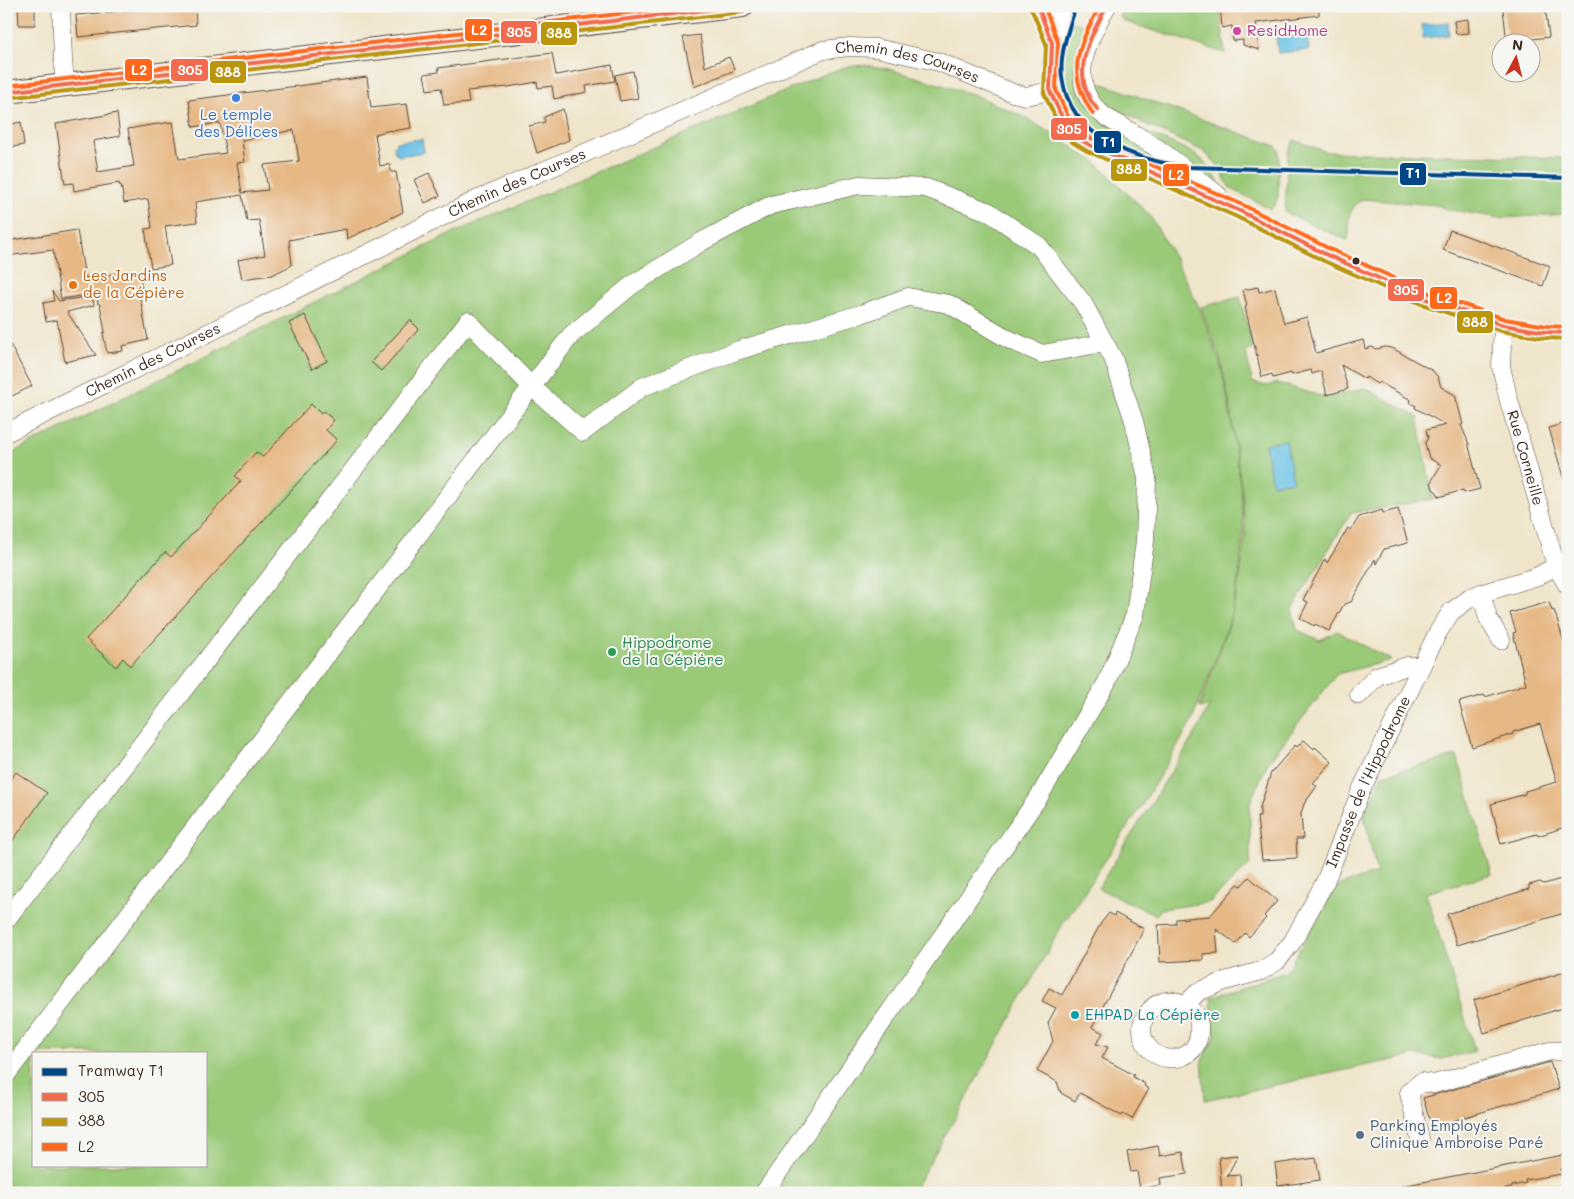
<svg xmlns="http://www.w3.org/2000/svg" width="1574" height="1199" viewBox="0 0 1574 1199" font-family="Mali,sans-serif">
<style>
.green{fill:#9ac978;stroke:#6a7a4b;fill-rule:evenodd}
.water{fill:#69c1e6;stroke:#527682}
.building{fill:#e6b885;fill-rule:evenodd}
.lines{fill:none;stroke-linecap:round;stroke-linejoin:round}
.minor-casing{stroke:#564638;stroke-width:19}
.major-casing{stroke:#564638;stroke-width:24}
.minor{stroke:#fff;stroke-width:18}
.major{stroke:#fff;stroke-width:22}
.bus-1-casing{stroke:#f6f6f2;stroke-width:8}
.bus-2-casing{stroke:#f6f6f2;stroke-width:8}
.bus-3-casing{stroke:#f6f6f2;stroke-width:8}
.bus-1{stroke:#f26b4e;stroke-width:4}
.bus-2{stroke:#ba950e;stroke-width:4}
.bus-3{stroke:#ff671b;stroke-width:4}
.tram-1-casing{stroke:#f6f6f2;stroke-width:8}
.tram-1{stroke:#004687;stroke-width:4}
.hotel-dot{fill:#d1479c;stroke:#f6f6f2;stroke-width:2}
.shop-dot{fill:#3f7fe0;stroke:#f6f6f2;stroke-width:2}
.bus-dot{fill:#3b2a1e;stroke:#f6f6f2;stroke-width:2}
.food-dot{fill:#e8710a;stroke:#f6f6f2;stroke-width:2}
.leisure-dot{fill:#2e9e5b;stroke:#f6f6f2;stroke-width:2}
.culture-dot{fill:#0f9aa8;stroke:#f6f6f2;stroke-width:2}
.service-dot{fill:#5c6f8a;stroke:#f6f6f2;stroke-width:2}
.labels{text-anchor:middle;stroke-width:4;stroke-linejoin:round;paint-order:stroke}
.hotel-label{font-size:15px;fill:#b23c85;stroke:#f6f6f2;text-anchor:start}
.street-label{font-size:15px;fill:#3b2a1e;stroke:#f6f6f2}
.shop-label{font-size:15px;fill:#366cbe;stroke:#f6f6f2}
.food-label{font-size:15px;fill:#c56008;stroke:#f6f6f2;text-anchor:start}
.leisure-label{font-size:15px;fill:#27864d;stroke:#f6f6f2;text-anchor:start}
.culture-label{font-size:15px;fill:#0d838f;stroke:#f6f6f2;text-anchor:start}
.service-label{font-size:15px;fill:#4e5e75;stroke:#f6f6f2;text-anchor:start}
.line-badge{stroke:#f6f6f2;stroke-width:2}
.badge-label{font-size:14px;text-anchor:middle;font-weight:bold;fill:#fff}
</style>
<rect width="100%" height="100%" fill="#f6f6f2"/>
<filter id="ink" filterUnits="userSpaceOnUse"><feTurbulence type="fractalNoise" baseFrequency=".02" numOctaves="2"/><feDisplacementMap in="SourceGraphic" scale="10" xChannelSelector="R" yChannelSelector="G"/><feConvolveMatrix kernelMatrix="1 2 1 2 8 2 1 2 1" color-interpolation-filters="sRGB"/></filter>
<filter id="wash" filterUnits="userSpaceOnUse"><feTurbulence type="fractalNoise" baseFrequency=".0096" numOctaves="4" result="noise"/><feDisplacementMap in="SourceGraphic" scale="20" xChannelSelector="R" yChannelSelector="G"/><feGaussianBlur stdDeviation="1.12" result="paint"/><feColorMatrix in="noise" values="0 0 0 0 0 0 0 0 0 0 0 0 0 0 0 0 0 1.4 0 .05"/><feComposite in="paint" operator="in"/></filter>
<g filter="url(#wash)">
<rect width="100%" height="100%" fill="#efe5cb"/>
<path class="green" d="M1130,6H1220L1225,53L1123,21L1119,15Z
M1067,21L1084,25L1076,61L1117,132L1206,191L1086,134C1065,115 1052,85 1058,56C1061,44 1064,33 1067,21Z
M865,65L889,69L975,95L1026,118L1092,159L1149,214L1172,253L1200,309L1220,362L1228,400L1236,452L1242,500L1243,534L1239,577L1229,623L1191,723L1144,802L1061,927L957,1115L912,1193H6V456L451,234L830,72L845,67ZM34,1053H206V1165H34Z
M1095,81L1276,146L1279,150L1278,196L1275,205L1271,209L1230,188L1216,163L1203,151L1147,125L1108,104L1098,90Z
M1143,132C1163,140 1195,149 1208,166C1216,175 1219,187 1227,195Z
M1294,140L1327,152L1568,158V214L1501,218L1450,210L1436,205L1362,199C1356,204 1349,211 1349,220C1348,230 1352,228 1347,240L1285,212L1288,152Z
M1240,297L1253,349L1246,352L1252,382L1266,386L1277,383L1327,398L1365,388L1418,417L1433,499L1351,513L1292,609L1297,630L1320,640L1337,631L1391,660L1337,674L1269,761L1250,802V864L1210,902L1161,909L1156,915L1098,888L1200,726L1209,706L1199,708L1230,622L1240,577L1245,536L1243,500L1229,400L1220,357L1201,307Z
M1457,756L1492,874L1426,893L1475,1051L1442,1059L1416,1055L1205,1100L1202,1060L1215,1037L1211,997L1286,972L1337,886L1377,873L1364,816L1382,775Z"/>
<path class="water" d="M1448,22L1449,35L1423,38L1422,25Z
M1307,34L1309,50L1278,53L1276,38Z
M422,139L424,152L398,156V153H395L394,145H396V142Z
M1286,440L1293,481L1272,484L1265,444Z"/>
<g id="blocks">
<path class="building" d="M18,6H35V25H19Z
M154,6H195L196,25L78,37L76,15L154,8Z
M1220,6H1319V15L1256,23L1259,50L1243,45V40L1233,41L1232,26L1222,28Z
M1508,6H1545L1549,37L1507,42L1503,9L1508,8Z
M1468,19L1469,33L1456,34L1454,21Z
M700,35L705,67L729,57L735,70L694,87L683,37Z
M552,53L556,75L612,65L615,81L586,86L587,92L554,99L552,86L538,88L537,82L508,87L467,91L469,103L444,105L441,88L427,90L424,74L439,72L438,68Z
M633,71L638,98L620,101L615,75Z
M367,77L371,108L407,104L411,128L392,131L391,130L375,134L380,166L390,164L391,172H396L403,212L347,239L346,229L289,240L292,265L272,275L242,279L238,260L265,255L259,220L247,221L242,195L195,202L197,222L165,226L171,265L151,268L145,229L152,228L148,199L124,203L121,185H119V183L74,191L73,183L65,184L56,124L117,113L120,136L93,141L98,172L134,166L128,129L151,125L173,122L179,159L226,153L220,123L193,127L189,100ZM294,130L299,161L264,165L268,190L242,193L237,163L245,162L242,140Z
M563,109L569,140L537,153L529,126L545,122L544,117Z
M21,122L24,145L6,148V125Z
M429,173L440,196L425,203L414,180Z
M77,230L85,278L139,271L143,296L140,297L148,340L122,346L123,351L107,353L103,333L105,332L100,304H98L97,293L61,299L53,250L6,256V241Z
M1450,230L1550,266L1543,286L1443,250Z
M1258,287L1259,292L1275,288L1284,323L1307,317L1316,353L1363,340L1365,349L1372,347L1376,349L1385,347L1392,348L1433,371L1438,377L1441,387L1455,395L1463,424L1461,425L1469,444V447L1480,489L1464,493L1463,490L1439,497L1437,492L1433,489L1431,482L1441,465L1429,458L1425,443L1428,438L1426,430L1446,425L1415,408L1416,406L1410,403L1411,400L1379,382L1377,384L1366,377L1365,379L1341,365L1348,389L1327,395L1321,371L1312,374L1311,370L1292,375L1291,373L1273,378L1272,374L1262,377L1245,307L1247,306L1243,290Z
M52,291L59,301L92,296L94,305L67,312L96,355L65,362L57,320L46,322L43,303L54,301Z
M305,315L327,361L312,369L289,323Z
M410,320L419,329L381,371L371,362Z
M6,337L32,386L6,399Z
M311,404L321,414L323,411L334,420L326,430L337,440L130,666L123,658L116,667L86,639L165,552L171,557L241,481L235,476L256,452L263,457Z
M1568,422V479L1564,480L1549,428Z
M1398,509L1408,543L1384,549L1376,564L1375,559L1351,602L1344,604L1329,631L1315,624L1314,626L1300,618L1308,602L1303,600L1325,559L1327,563L1348,528L1351,530L1359,517L1382,510L1383,513Z
M1549,602L1552,611L1554,610L1568,655V826L1538,836L1537,834L1501,844L1491,804L1525,794V791L1557,782L1540,724L1513,732V734L1472,747L1459,702L1484,695L1485,697L1526,684L1513,633L1516,632L1510,613Z
M1304,740L1314,749L1315,747L1332,762L1313,783L1317,786L1304,804L1301,814L1303,839H1296L1297,858L1262,860L1257,817H1260V807L1271,773L1295,745L1297,747Z
M16,772L47,793L6,850V785Z
M1249,877L1277,901L1264,916L1266,918L1249,937L1245,933L1236,944L1216,929L1218,953L1203,954V960L1160,962L1158,925L1176,924V919L1210,916L1238,884L1241,886Z
M1568,877V912L1457,945L1447,914L1529,889V885L1540,882L1544,884Z
M1109,913L1114,916L1115,913L1144,929L1092,1027L1103,1033L1096,1044L1108,1047L1102,1058L1134,1075L1133,1077L1145,1084L1144,1086L1149,1089L1132,1119L1123,1114L1122,1116L1080,1093L1075,1101L1061,1093L1057,1082L1037,1071L1053,1041L1048,1023L1056,1008L1042,1001L1049,988L1062,995L1101,923Z
M1568,971V1009H1559L1484,1033L1474,1000Z
M1550,1062L1559,1089L1432,1127L1423,1098Z
M1158,1146L1160,1156L1183,1152L1187,1174L1160,1178L1161,1185L1140,1189L1137,1171L1131,1172L1127,1152Z
M1568,1154V1168L1561,1169L1562,1174L1525,1180L1526,1183L1512,1186V1188L1484,1193H1402V1186Z
M1238,1155L1227,1176L1240,1175L1241,1193H1222L1219,1157Z
M1316,1158L1320,1180L1278,1186L1275,1164Z"/>
</g>
</g>
<g filter="url(#ink)">
<use href="#blocks" fill-opacity="0" stroke="#564638" stroke-width="1"/>
<g class="lines">
<defs>
<g id="minor">
<path d="M61,6L63,59L65,85"/>
<path d="M1036,6L1040,12L1052,43"/>
<path d="M1062,6L1052,43L1050,91L1066,126L1076,137L1090,145L1240,211L1327,255L1421,297L1503,325L1546,332L1568,333"/>
<path d="M1107,6C1088,39 1065,83 1102,114C1106,118 1113,121 1118,124C1130,131 1142,139 1154,146C1176,161 1196,178 1218,195"/>
<path id="s1" d="M1503,325L1501,366L1508,397L1556,566L1568,586"/>
<path id="s2" d="M6,433L474,201L823,50L850,47L876,48L939,62L1013,93L1026,96L1050,91"/>
<path d="M1481,593L1488,618L1501,640"/>
<path d="M1359,695L1377,676L1407,666H1421"/>
<path d="M6,920L468,321L532,387L583,432L642,387L736,351L861,314L908,297L949,304L1008,339L1042,354L1104,343"/>
<path id="s3" d="M1186,1004C1197,1014 1200,1018 1199,1033C1196,1070 1140,1066 1142,1026C1142,1022 1144,1019 1146,1016C1156,999 1169,998 1186,1004L1198,992L1225,981L1261,971L1277,961L1293,941L1325,882L1362,788L1438,632L1451,612L1473,596L1538,576L1556,566L1568,565"/>
<path d="M6,1075L571,335L632,285L701,242L771,205L859,185L926,188L989,212L1039,246L1083,303L1113,358L1134,421L1147,478L1145,541L1135,615L1107,682L1040,795L764,1193"/>
<path d="M1420,1139L1409,1093L1421,1082L1434,1084L1550,1051H1564L1568,1056"/>
</g>
<path id="major" d="M6,92L742,6"/>
</defs>
<use href="#minor" class="minor-casing"/>
<use href="#major" class="major-casing"/>
<use href="#minor" class="minor"/>
<use href="#major" class="major"/>
<defs>
<path id="bus-1" d="M1036,6L1040,12L1052,43L1050,91L1066,126L1076,137L1090,145L1240,211L1327,255L1421,297L1503,325L1546,332L1568,333
M6,92L740,6
M1098,110C1095,106 1091,102 1089,97C1073,67 1092,33 1107,6"/>
<path id="bus-2" d="M1031,9L1034,15L1046,44L1044,93L1061,130L1072,142L1087,151L1237,217L1324,261L1419,303L1501,331L1545,338L1568,339
M7,98L743,12"/>
<path id="bus-3" d="M1044,6L1058,42L1056,90L1071,123L1080,132L1093,139L1243,205L1330,249L1423,291L1505,319L1547,326L1568,327
M6,86L686,6
M1093,114C1065,73 1078,46 1100,6"/>
</defs>
<use href="#bus-1" class="bus-1-casing"/>
<use href="#bus-2" class="bus-2-casing"/>
<use href="#bus-3" class="bus-3-casing"/>
<use href="#bus-1" class="bus-1"/>
<use href="#bus-2" class="bus-2"/>
<use href="#bus-3" class="bus-3"/>
<defs>
<path id="tram-1" d="M1076,6C1069,28 1059,54 1062,77C1070,138 1135,160 1188,167L1568,178"/>
</defs>
<use href="#tram-1" class="tram-1-casing"/>
<use href="#tram-1" class="tram-1"/>
</g>
</g>
<circle class="hotel-dot" cx="1237" cy="31" r="5"/>
<circle class="shop-dot" cx="236" cy="98" r="5"/>
<circle class="bus-dot" cx="1356" cy="261" r="4.5"/>
<circle class="food-dot" cx="73" cy="285" r="5"/>
<circle class="leisure-dot" cx="612" cy="652" r="5"/>
<circle class="culture-dot" cx="1075" cy="1015" r="5"/>
<circle class="service-dot" cx="1360" cy="1135" r="5"/>
<g class="labels">
<g class="hotel-label">
<text x="1247" y="36">ResidHome</text>
</g>
<g class="street-label">
<text dy="5" stroke="none"><textPath href="#s2" startOffset="989">Chemin des Courses</textPath></text>
<text dy="5" stroke="none"><textPath href="#s2" startOffset="569">Chemin des Courses</textPath></text>
<text dy="5" stroke="none"><textPath href="#s2" startOffset="164">Chemin des Courses</textPath></text>
<text dy="5" stroke="none"><textPath href="#s1" startOffset="136">Rue Corneille</textPath></text>
<text dy="5" stroke="none"><textPath href="#s3" startOffset="486">Impasse de l'Hippodrome</textPath></text>
</g>
<g class="shop-label">
<text x="236" y="120">Le temple<tspan x="236" dy="17">des Délices</tspan></text>
</g>
<g class="food-label">
<text x="83" y="281">Les Jardins<tspan x="83" dy="17">de la Cépière</tspan></text>
</g>
<g class="leisure-label">
<text x="622" y="648">Hippodrome<tspan x="622" dy="17">de la Cépière</tspan></text>
</g>
<g class="culture-label">
<text x="1085" y="1020">EHPAD La Cépière</text>
</g>
<g class="service-label">
<text x="1370" y="1131">Parking Employés<tspan x="1370" dy="17">Clinique Ambroise Paré</tspan></text>
</g>
</g>
<g class="line-badge">
<rect x="464" y="18" width="29" height="24" rx="5" fill="#ff671b"/>
<rect x="500" y="20" width="38" height="24" rx="5" fill="#f26b4e"/>
<rect x="540" y="21" width="38" height="25" rx="5" fill="#ba950e"/>
<rect x="124" y="58" width="29" height="24" rx="5" fill="#ff671b"/>
<rect x="170" y="58" width="39" height="24" rx="5" fill="#f26b4e"/>
<rect x="209" y="60" width="38" height="24" rx="5" fill="#ba950e"/>
<rect x="1050" y="117" width="38" height="24" rx="5" fill="#f26b4e"/>
<rect x="1093" y="130" width="29" height="24" rx="5" fill="#004687"/>
<rect x="1110" y="158" width="38" height="24" rx="5" fill="#ba950e"/>
<rect x="1399" y="162" width="28" height="24" rx="5" fill="#004687"/>
<rect x="1162" y="163" width="28" height="24" rx="5" fill="#ff671b"/>
<rect x="1387" y="278" width="38" height="24" rx="5" fill="#f26b4e"/>
<rect x="1429" y="286" width="29" height="24" rx="5" fill="#ff671b"/>
<rect x="1456" y="310" width="38" height="24" rx="5" fill="#ba950e"/>
</g>
<g class="badge-label">
<text x="479" y="35">L2</text>
<text x="519" y="37">305</text>
<text x="559" y="38">388</text>
<text x="139" y="75">L2</text>
<text x="190" y="75">305</text>
<text x="228" y="77">388</text>
<text x="1069" y="134">305</text>
<text x="1108" y="147">T1</text>
<text x="1129" y="174">388</text>
<text x="1413" y="178">T1</text>
<text x="1176" y="180">L2</text>
<text x="1406" y="295">305</text>
<text x="1444" y="303">L2</text>
<text x="1475" y="327">388</text>
</g>
<rect width="1574" height="1199" fill="none" stroke="#f6f6f2" stroke-width="25"/>
<rect x="32" y="1052" width="175" height="115" fill="#f6f6f2" stroke="#aba49d"/>
<rect x="42" y="1068" width="25" height="8" fill="#004687" stroke="#aba49d"/>
<text x="78" y="1076" font-size="15" fill="#3b2a1e">Tramway T1</text>
<rect x="42" y="1093" width="25" height="8" fill="#f26b4e" stroke="#aba49d"/>
<text x="78" y="1102" font-size="15" fill="#3b2a1e">305</text>
<rect x="42" y="1118" width="25" height="8" fill="#ba950e" stroke="#aba49d"/>
<text x="78" y="1126" font-size="15" fill="#3b2a1e">388</text>
<rect x="42" y="1143" width="25" height="8" fill="#ff671b" stroke="#aba49d"/>
<text x="78" y="1152" font-size="15" fill="#3b2a1e">L2</text>
<g transform="translate(1516 58) rotate(7)"><circle r="24" fill="#f6f6f2" stroke="#aba49d"/>
<path d="M0-4L9 19L0 12L-9 19Z" fill="#c8321e"/>
<text y="-8" font-size="14" font-weight="bold" text-anchor="middle" fill="#3b2a1e">N</text>
</g>
</svg>
